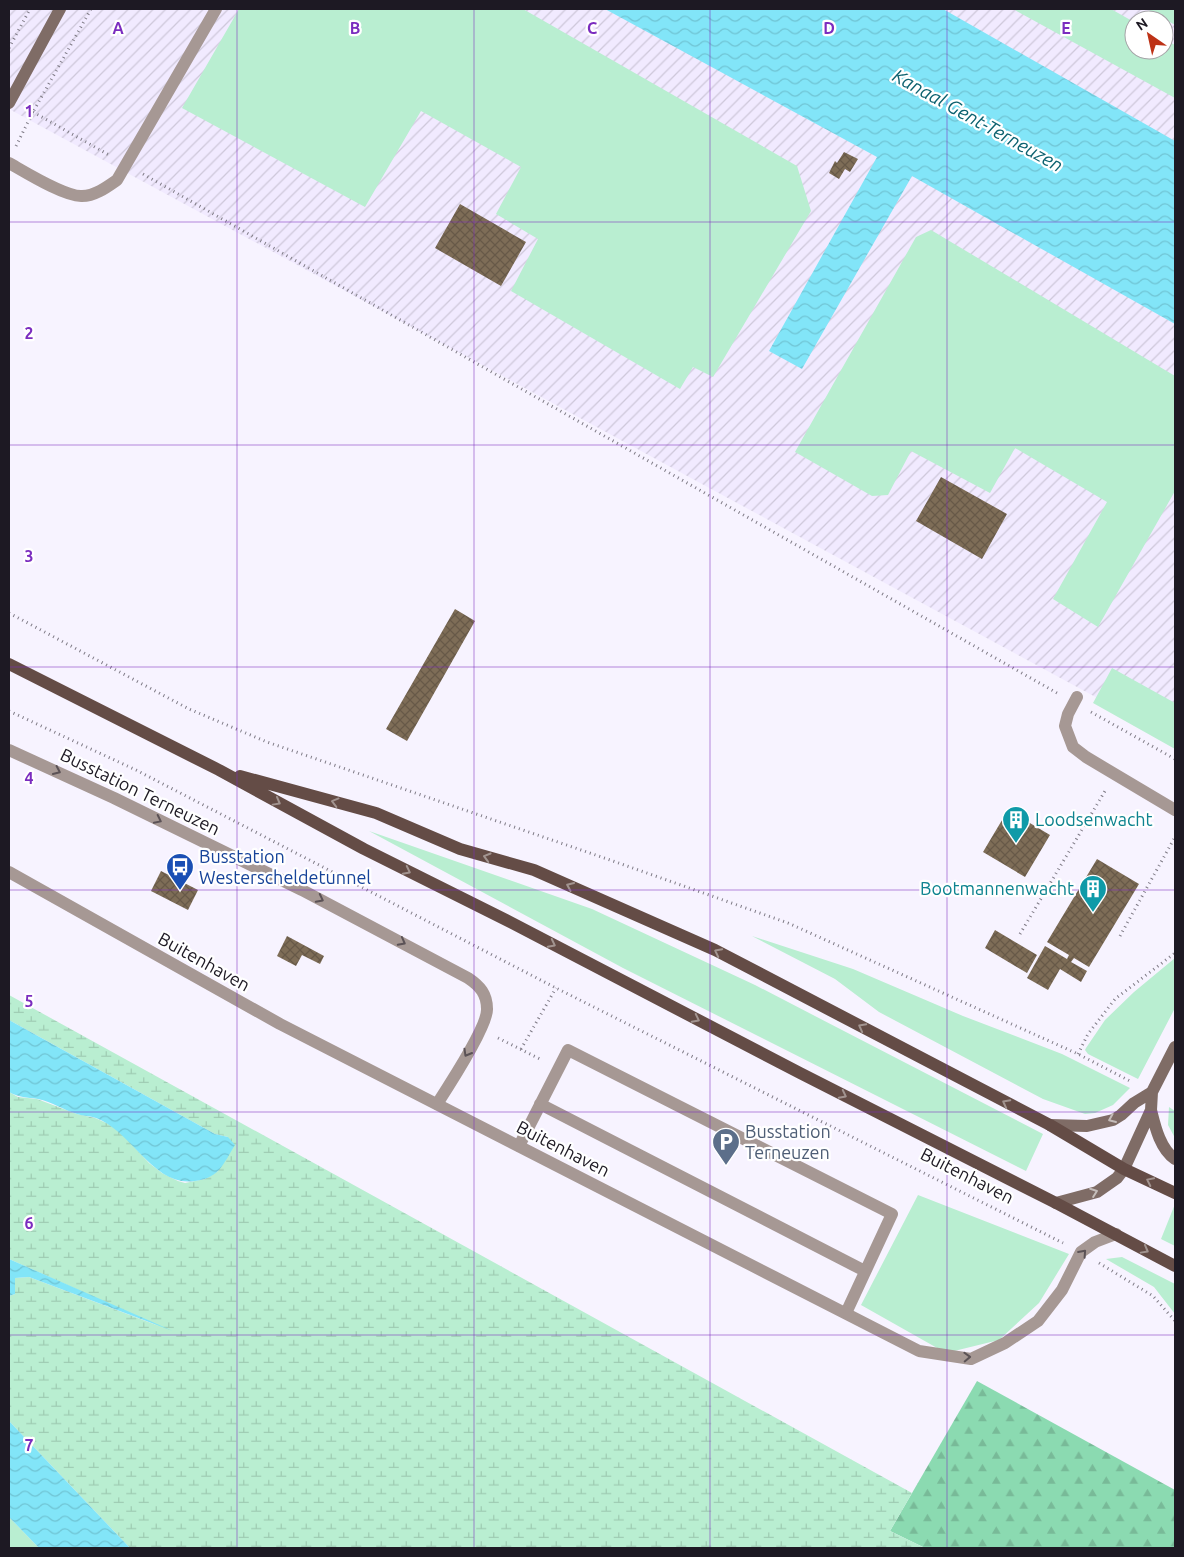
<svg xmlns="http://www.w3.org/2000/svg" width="1184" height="1557" viewBox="0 0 1184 1557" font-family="Ubuntu,sans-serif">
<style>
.industrial{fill:url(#industrial-furrows);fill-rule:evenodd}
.green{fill:#b9eed1}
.forest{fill:url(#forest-firs)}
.wetland{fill:url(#wetland-marsh)}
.water{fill:url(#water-waves)}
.building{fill:url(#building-cross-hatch)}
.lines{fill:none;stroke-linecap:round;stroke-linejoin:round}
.path{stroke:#7f7b86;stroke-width:3;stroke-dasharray:1 4;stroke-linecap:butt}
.service{stroke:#a69894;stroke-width:12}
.minor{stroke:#a69894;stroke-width:12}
.secondary{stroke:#7f6c66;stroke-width:12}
.primary{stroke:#644c46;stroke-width:12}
.oneway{stroke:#5b5256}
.oneway2{stroke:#a29490}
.oneway3{stroke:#c5bdba}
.grid{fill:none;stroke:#7b2cbf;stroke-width:1;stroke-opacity:0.55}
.labels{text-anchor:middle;stroke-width:4.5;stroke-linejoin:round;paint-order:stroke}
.street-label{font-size:18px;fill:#1d1923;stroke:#fff}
.culture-label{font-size:18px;fill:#0d838f;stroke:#fff;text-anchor:start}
.transit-label{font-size:18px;fill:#164399;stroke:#fff;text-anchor:start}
.service-label{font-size:18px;fill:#4e5e75;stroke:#fff;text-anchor:start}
.water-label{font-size:19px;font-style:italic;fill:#0d6270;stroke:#fff}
.grid-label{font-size:16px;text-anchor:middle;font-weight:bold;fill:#7b2cbf;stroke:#fff;stroke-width:4.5;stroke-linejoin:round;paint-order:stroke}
</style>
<defs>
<pattern id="industrial-furrows" width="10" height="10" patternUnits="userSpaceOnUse" patternTransform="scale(1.25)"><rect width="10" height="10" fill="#f1eaff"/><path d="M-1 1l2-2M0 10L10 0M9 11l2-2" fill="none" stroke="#cec8da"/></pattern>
<pattern id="forest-firs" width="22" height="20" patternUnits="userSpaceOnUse" patternTransform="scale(1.25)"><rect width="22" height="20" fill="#8bdab1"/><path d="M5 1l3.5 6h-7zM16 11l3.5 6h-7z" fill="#78ba98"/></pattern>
<pattern id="wetland-marsh" width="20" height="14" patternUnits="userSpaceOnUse" patternTransform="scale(1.25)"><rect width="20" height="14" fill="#b9eed1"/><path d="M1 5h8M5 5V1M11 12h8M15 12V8" fill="none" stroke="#9fccb3"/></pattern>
<pattern id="water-waves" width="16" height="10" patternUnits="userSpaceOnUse" patternTransform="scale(1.25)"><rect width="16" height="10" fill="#82e5f8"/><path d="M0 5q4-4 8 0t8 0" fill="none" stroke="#70c4d4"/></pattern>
<pattern id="building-cross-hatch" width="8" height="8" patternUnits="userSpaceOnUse" patternTransform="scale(1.25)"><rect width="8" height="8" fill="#7e6d57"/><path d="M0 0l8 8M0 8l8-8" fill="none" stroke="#675948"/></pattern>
</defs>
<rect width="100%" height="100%" fill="#f7f3ff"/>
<path class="industrial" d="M9,9H1175V740L9,109ZM1134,20H1164V50H1134Z"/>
<path class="green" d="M239,9H523L797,166L811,211L713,377L693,367L680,389L511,291L538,239L496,214L521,167L421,111L365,207L182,108Z
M1013,9H1111L1134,22V50H1164V39L1175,45V98Z
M1147,9H1175V25Z
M931,230L1175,376V491L1098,627L1053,599L1107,502L1015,448L990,493L911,451L888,495L872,496L795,452L916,237Z
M1112,668L1175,703V749L1093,703Z
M369,831L592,909L755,985L1043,1134L1026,1171L623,968Z
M752,936L853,969L963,1016L1062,1054L1130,1088L1113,1105L1095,1113L1085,1114L1043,1099L879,1012L835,979Z
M1175,958V1008L1138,1079L1088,1054L1085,1050L1086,1048L1105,1020L1134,992Z
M1169,1107L1175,1111V1138L1168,1125Z
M918,1195L1069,1254L1039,1303L999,1340L946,1353L861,1305Z
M1175,1204V1246L1161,1239Z
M1122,1257L1175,1284V1314L1154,1287L1106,1259Z
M9,1517L39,1548H9Z"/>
<path class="forest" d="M977,1381L1175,1490V1548H925L890,1531Z"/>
<path class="wetland" d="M9,995L912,1493L890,1531L925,1548H130L9,1421V1296L15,1294V1278L29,1277L159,1326L9,1259V1092L18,1097L37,1099L77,1114L95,1118L111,1125L124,1136L149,1163L162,1173L178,1181L185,1183L205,1179L218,1171L228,1137L215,1134L9,1020Z"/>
<path class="water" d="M605,9H943L1175,141V324L912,176L802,369L769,351L877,157Z
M9,1020L215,1134L228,1137L235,1145C230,1153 225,1163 219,1170C212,1177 204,1180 195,1181C154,1188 132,1131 96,1118C90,1116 83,1116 77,1114C64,1110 52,1102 38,1099C26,1097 20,1098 9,1092Z
M9,1259L173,1331L29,1277L15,1278V1294L9,1296Z
M9,1421L130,1548H39L9,1517Z"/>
<path class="building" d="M844,152L858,159L850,172L845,169L839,179L829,173L835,161L837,163Z
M460,204L526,242L501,286L435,248Z
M941,477L1007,514L982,559L916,521Z
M455,609L475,621L407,741L386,729Z
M1008,810L1050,835L1025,877L983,852Z
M1097,859L1139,884L1089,967L1074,958L1071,962L1087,971L1081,982L1060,969L1048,990L1027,978L1045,946L1067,959L1069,955L1047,942Z
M161,871L198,890L188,910L151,891Z
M995,930L1037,955L1027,973L985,948Z
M287,936L324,956L320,964L302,955L296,966L277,956Z"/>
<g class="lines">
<path class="path" d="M9,48L30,9
M33,112L109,155
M16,146L33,112L91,9
M143,174L1057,693
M9,613L189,709L267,742L613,861L788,923L1078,1054L1130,1081
M9,711L136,770L556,988L1063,1243
M1091,712L1175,759
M1020,934L1105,791
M1120,936L1175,837
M498,1038L542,1060
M521,1049L556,988
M1078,1054L1088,1034L1115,999L1175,953
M1099,1263L1153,1296L1175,1321"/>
<path class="service" d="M9,163C25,172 65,197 82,196C95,196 107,187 117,180L216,9
M9,750L114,798L302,890L468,978C480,986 487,994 487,1009C488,1026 448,1087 437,1104
M540,1104L865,1271
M519,1146L568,1050L892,1214L846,1313"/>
<path class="minor" d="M1077,697L1068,714L1065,726L1073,747L1086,757L1175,810
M9,872L280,1024L919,1351L971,1359L1005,1343L1038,1321L1062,1290L1081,1252L1095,1242L1116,1234"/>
<path class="secondary" d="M9,103L60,9
M1151,1110C1155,1126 1160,1149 1175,1159
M1050,1125L1087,1126L1113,1120L1121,1115L1134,1103L1152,1092
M1056,1203L1097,1192L1117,1178L1124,1169L1151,1110L1152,1092L1175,1047"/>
<path class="primary" d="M9,664L219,770L364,849L512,923L800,1073L1056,1203L1175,1266
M240,776L376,813L460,849L534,870L715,950L1050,1125L1124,1169L1175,1193"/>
</g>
<defs><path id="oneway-chevron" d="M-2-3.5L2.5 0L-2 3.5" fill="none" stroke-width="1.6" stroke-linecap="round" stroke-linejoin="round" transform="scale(1.25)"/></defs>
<g class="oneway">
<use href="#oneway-chevron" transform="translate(57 771) rotate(25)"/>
<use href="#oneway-chevron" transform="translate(158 820) rotate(26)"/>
<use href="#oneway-chevron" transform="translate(320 899) rotate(27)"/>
<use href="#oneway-chevron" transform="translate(402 942) rotate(28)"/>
<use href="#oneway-chevron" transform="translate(467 1053) rotate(120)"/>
<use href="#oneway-chevron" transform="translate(1083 1253) rotate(-48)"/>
<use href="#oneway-chevron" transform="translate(967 1357) rotate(-2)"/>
</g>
<g class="oneway2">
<use href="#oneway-chevron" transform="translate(277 802) rotate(29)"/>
<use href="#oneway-chevron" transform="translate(335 802) rotate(-165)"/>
<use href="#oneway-chevron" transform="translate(487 857) rotate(-164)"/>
<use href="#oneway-chevron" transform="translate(407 871) rotate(27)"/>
<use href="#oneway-chevron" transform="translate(570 886) rotate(-156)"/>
<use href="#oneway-chevron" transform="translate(552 944) rotate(27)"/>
<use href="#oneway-chevron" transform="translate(718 952) rotate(-153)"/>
<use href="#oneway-chevron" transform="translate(696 1019) rotate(27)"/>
<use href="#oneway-chevron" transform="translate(862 1027) rotate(-152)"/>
<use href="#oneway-chevron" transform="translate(843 1095) rotate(27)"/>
<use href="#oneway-chevron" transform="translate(1006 1103) rotate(-152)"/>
<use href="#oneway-chevron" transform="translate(1150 1181) rotate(-154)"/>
<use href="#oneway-chevron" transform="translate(1145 1250) rotate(29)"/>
</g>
<g class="oneway3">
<use href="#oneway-chevron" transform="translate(1112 1119) rotate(157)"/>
<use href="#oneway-chevron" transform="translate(1094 1192) rotate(-20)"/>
</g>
<path class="grid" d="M237,9V1548M474,9V1548M710,9V1548M947,9V1548M9,222H1175M9,445H1175M9,667H1175M9,890H1175M9,1112H1175M9,1335H1175"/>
<defs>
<symbol id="building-pin" viewBox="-11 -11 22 30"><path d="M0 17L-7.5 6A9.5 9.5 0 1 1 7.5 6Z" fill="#0f9aa8" stroke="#fff"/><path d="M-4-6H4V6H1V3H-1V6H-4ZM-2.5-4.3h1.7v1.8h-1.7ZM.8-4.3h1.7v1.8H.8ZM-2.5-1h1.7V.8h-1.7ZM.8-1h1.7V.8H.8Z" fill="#fff"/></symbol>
<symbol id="bus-pin" viewBox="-11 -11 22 30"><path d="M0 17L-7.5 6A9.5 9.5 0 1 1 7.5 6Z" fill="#1a4fb4" stroke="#fff"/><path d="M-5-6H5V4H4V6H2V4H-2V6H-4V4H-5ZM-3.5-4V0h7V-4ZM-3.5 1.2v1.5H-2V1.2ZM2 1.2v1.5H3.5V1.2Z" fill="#fff"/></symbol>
<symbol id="parking-pin" viewBox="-11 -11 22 30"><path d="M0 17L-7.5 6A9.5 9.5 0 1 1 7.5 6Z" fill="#5c6f8a" stroke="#fff"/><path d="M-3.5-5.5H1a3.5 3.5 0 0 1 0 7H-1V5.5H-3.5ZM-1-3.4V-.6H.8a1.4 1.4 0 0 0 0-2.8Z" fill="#fff"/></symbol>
</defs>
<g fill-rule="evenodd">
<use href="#building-pin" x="1000" y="804" width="32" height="43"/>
<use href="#bus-pin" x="164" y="851" width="32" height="43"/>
<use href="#building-pin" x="1077" y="873" width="32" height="43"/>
<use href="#parking-pin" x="710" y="1126" width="32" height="43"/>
</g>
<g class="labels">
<g class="street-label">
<text transform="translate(140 792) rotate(26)" y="6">Busstation Terneuzen</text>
<text transform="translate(204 962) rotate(29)" y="6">Buitenhaven</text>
<text transform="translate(563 1149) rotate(27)" y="6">Buitenhaven</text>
<text transform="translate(967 1176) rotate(27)" y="6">Buitenhaven</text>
</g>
<g class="culture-label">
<text x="1035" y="826">Loodsenwacht</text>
<text x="1074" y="895" text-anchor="end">Bootmannenwacht</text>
</g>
<g class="transit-label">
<text x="199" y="863">Busstation<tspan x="199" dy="21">Westerscheldetunnel</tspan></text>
</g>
<g class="service-label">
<text x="745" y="1138">Busstation<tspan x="745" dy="21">Terneuzen</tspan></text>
</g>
<g class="water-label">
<text transform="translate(978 120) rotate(29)" y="7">Kanaal Gent-Terneuzen</text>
</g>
</g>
<g class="grid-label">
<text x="118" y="34">A</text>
<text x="355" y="34">B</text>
<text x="592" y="34">C</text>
<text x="829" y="34">D</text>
<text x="1066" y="34">E</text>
<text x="29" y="117">1</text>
<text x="29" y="339">2</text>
<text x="29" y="562">3</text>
<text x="29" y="784">4</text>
<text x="29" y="1007">5</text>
<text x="29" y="1229">6</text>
<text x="29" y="1451">7</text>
</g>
<rect width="1184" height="1557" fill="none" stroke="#1d1923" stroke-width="20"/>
<g transform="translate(1149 35) rotate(326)"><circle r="24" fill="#ffffff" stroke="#a5a3a7"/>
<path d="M0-4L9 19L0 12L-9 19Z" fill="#bd3216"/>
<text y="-8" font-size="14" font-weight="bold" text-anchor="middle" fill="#1d1923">N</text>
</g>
</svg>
